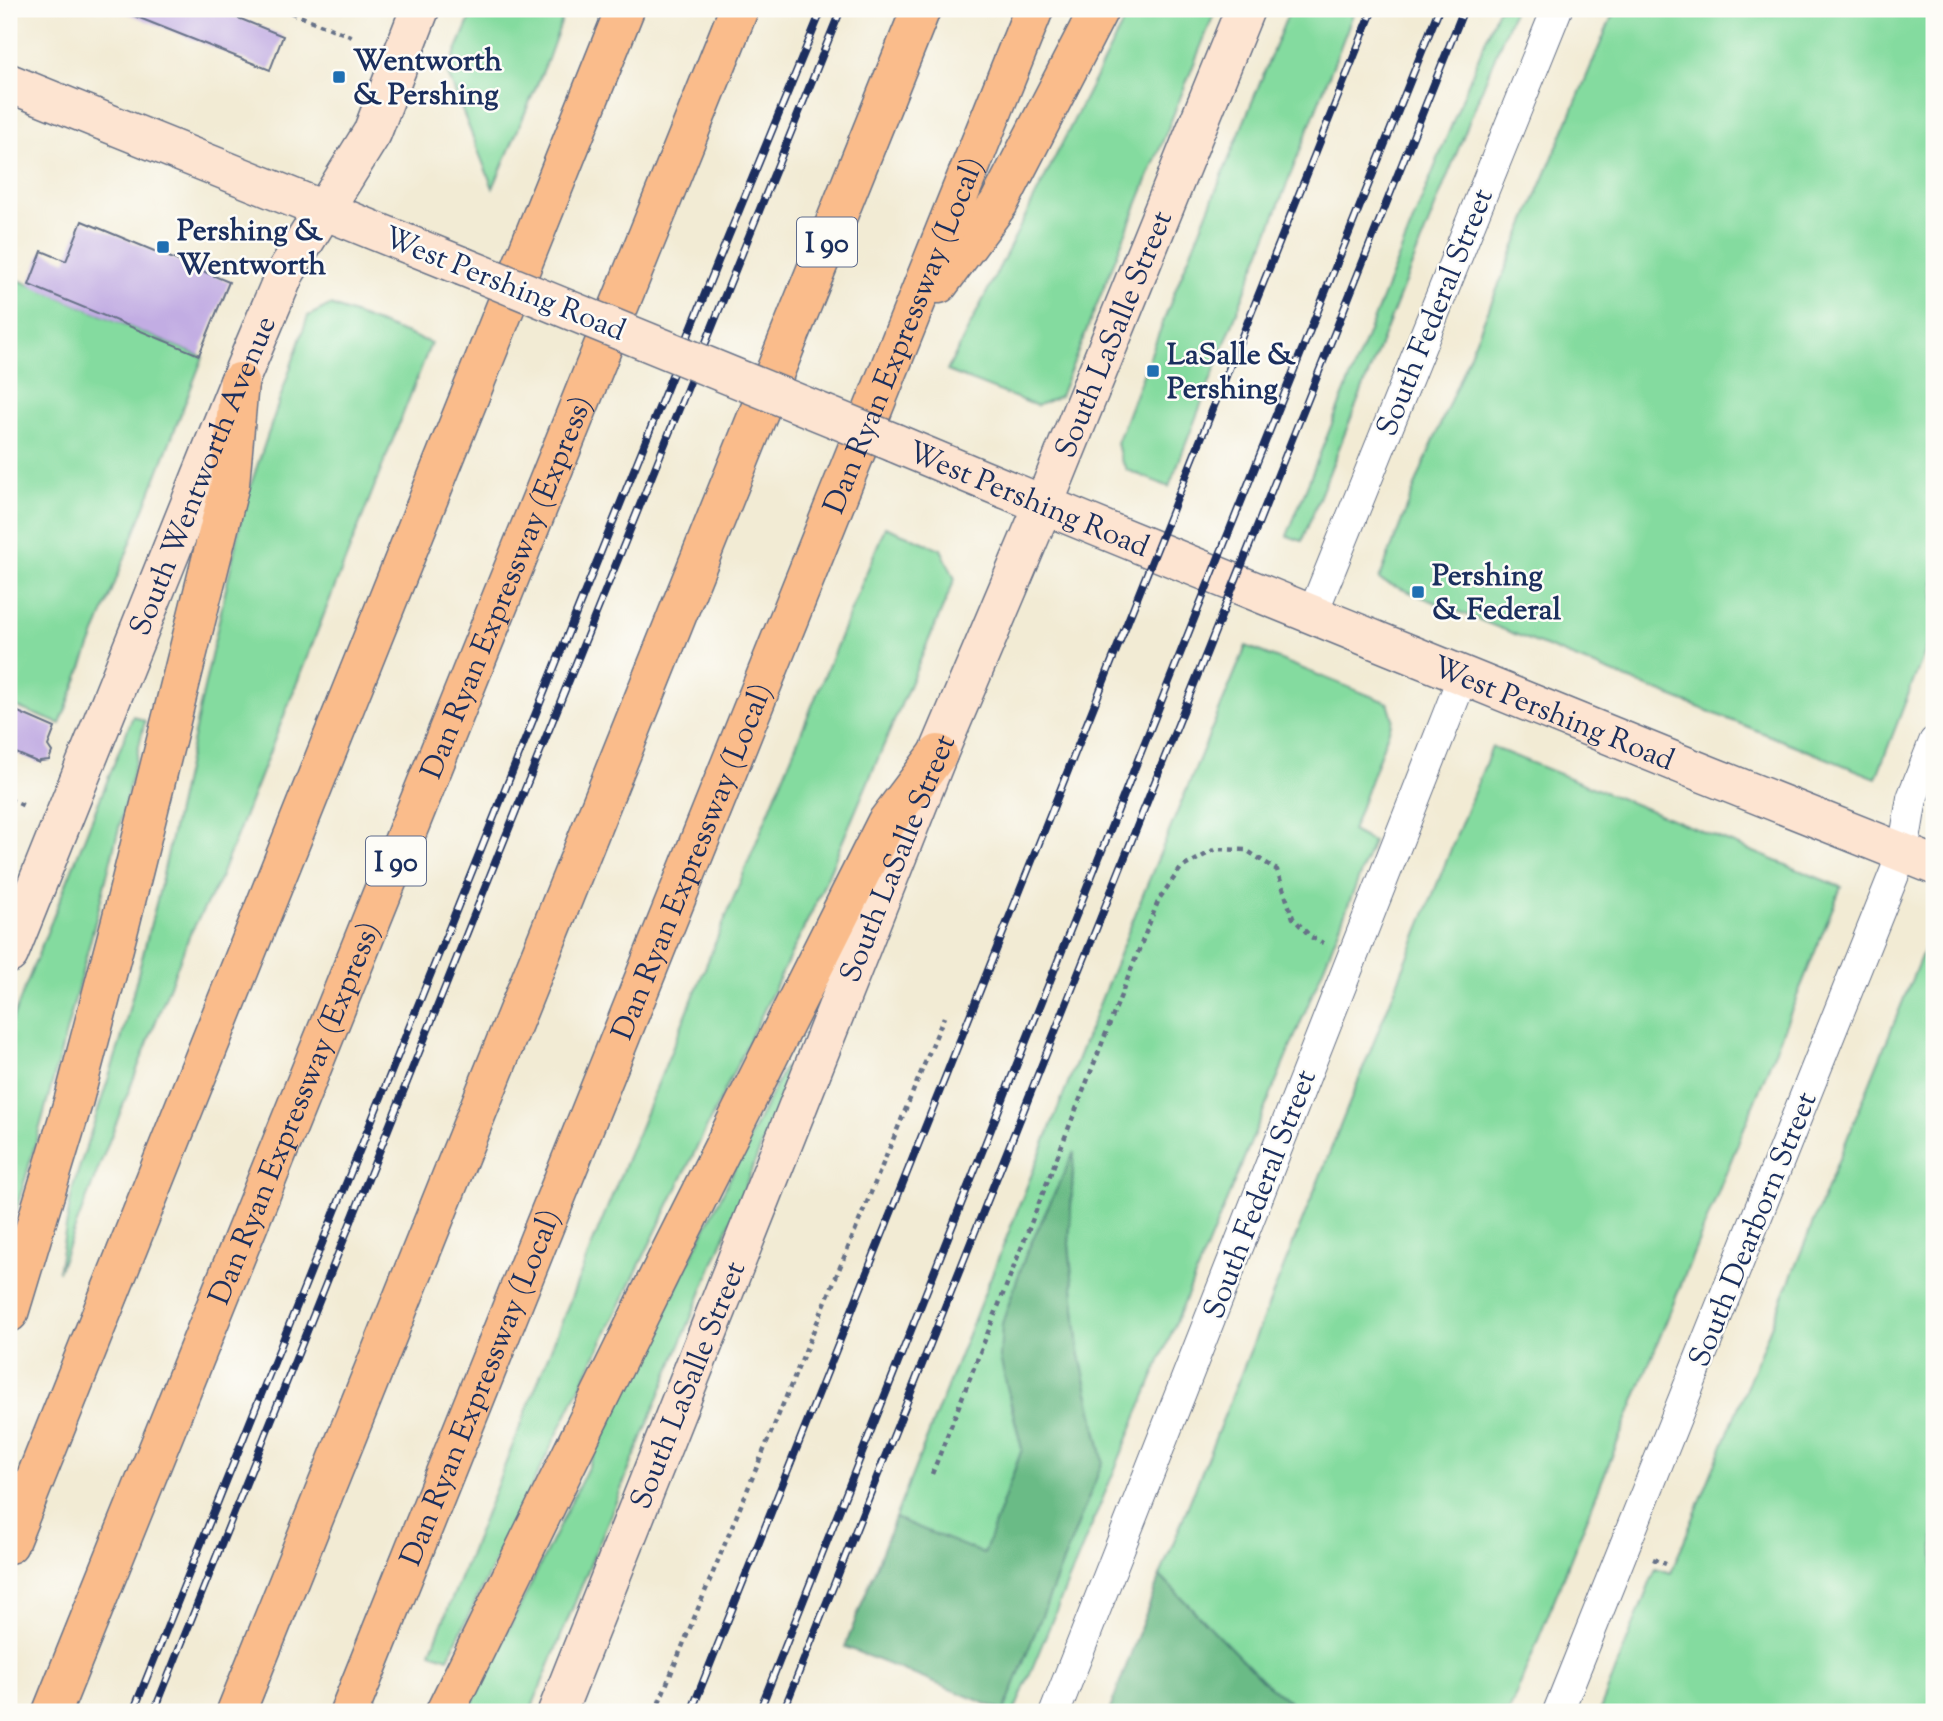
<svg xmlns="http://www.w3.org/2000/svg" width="1943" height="1721" viewBox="0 0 1943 1721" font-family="'Sorts Mill Goudy',serif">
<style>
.green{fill:#84db9f;stroke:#50857e;stroke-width:2}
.forest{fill:#6bbb86;stroke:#437572;stroke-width:2}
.building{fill:#c2ade3}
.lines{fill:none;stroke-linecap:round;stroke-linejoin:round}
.street-casing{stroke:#667187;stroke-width:32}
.secondary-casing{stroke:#667187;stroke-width:41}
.highway-casing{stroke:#667187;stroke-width:41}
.path{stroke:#667187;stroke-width:4.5;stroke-dasharray:5 5;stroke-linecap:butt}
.street{stroke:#fff;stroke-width:30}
.secondary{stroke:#fde4d1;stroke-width:38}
.highway{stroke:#fabc8b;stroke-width:38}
.rail-casing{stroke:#1b2f5e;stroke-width:8}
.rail{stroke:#fdfcf7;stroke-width:5;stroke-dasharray:16;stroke-linecap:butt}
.secondary-bridge-casing{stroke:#667187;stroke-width:41;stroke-linecap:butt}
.secondary-bridge{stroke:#fde4d1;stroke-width:38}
.poi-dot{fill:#1f6fb2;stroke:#fdfcf7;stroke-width:2.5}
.labels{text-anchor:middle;stroke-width:5;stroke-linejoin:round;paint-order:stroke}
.shield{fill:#fdfcf7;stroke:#5f6c8c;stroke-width:2}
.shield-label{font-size:28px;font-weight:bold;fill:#1b2f5e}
.poi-label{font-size:30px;font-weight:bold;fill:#1b2f5e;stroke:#fdfcf7;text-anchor:start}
.street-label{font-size:30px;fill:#1b2f5e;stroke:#fdfcf7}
</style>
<rect width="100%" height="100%" fill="#fdfcf7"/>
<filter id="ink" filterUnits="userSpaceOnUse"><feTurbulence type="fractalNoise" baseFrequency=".0143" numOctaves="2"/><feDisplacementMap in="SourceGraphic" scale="14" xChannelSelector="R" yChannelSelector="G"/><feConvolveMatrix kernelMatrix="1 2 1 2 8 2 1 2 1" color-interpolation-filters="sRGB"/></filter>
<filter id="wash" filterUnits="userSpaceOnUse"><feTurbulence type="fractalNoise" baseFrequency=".00686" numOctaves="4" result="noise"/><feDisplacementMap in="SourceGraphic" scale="28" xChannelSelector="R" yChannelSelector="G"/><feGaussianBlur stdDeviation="1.57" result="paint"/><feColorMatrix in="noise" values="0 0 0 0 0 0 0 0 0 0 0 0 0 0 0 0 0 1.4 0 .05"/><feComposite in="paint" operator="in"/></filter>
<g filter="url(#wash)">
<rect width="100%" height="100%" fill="#f2ebd4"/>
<path class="green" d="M474,9H566L548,59L493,188L447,72Z
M1130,9H1216L1060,396L1037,406L947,371Z
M1290,9H1355L1169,487L1127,470L1121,460L1117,443L1175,291Z
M1498,9H1514L1302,541L1287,536Z
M1615,9H1934V628L1876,778L1379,580L1424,463Z
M16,279L203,357L60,724L9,704V297Z
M330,305L431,343L218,883L190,934L58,1272L73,1187L121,1040L160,888L245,502L308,316Z
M885,527L941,549L955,579L816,903L448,1658L431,1652L592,1245Z
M1246,646L1388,703L1393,719L1352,831L1373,842L1327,959L1014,1712L1004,1711L1103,1461L1079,1351L1069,1244L1074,1154L1026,1254L1002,1324L1009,1397L1022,1449L984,1555L895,1518L1144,892Z
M133,716L145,721C104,893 59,1065 9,1235V1028Z
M1492,747L1841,887L1509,1712H1302L1262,1680L1160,1576Z
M1924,949L1934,953V1712H1599L1656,1568L1671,1573Z
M784,1068L792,1071L530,1712H468Z"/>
<path class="forest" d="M1074,1152L1069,1244L1079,1351L1103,1461L1004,1711L845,1647L895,1518L984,1554L1022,1449L1000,1358L1002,1324L1026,1254Z
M1160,1576L1262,1680L1302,1712H1109Z"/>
<g id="blocks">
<path class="building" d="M117,9H216L283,36L270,70Z
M82,221L229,282L199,355L29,285L42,251L66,261Z
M9,708L55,728L48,746L52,752L49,760L40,761L39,763L9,750Z"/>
</g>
</g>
<g filter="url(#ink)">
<use href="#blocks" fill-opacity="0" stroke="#667187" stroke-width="2"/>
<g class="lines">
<defs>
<path id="street" d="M1312,615L1557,9
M1055,1712L1463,676
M1558,1712L1903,852L1912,798L1934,742"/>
<g id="secondary">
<path d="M9,83L462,266"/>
<path id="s1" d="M895,443C1056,511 1218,576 1380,642C1564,717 1749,792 1934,865"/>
<path id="s2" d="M9,954L239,382L285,273L372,133L420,9"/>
<path id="s3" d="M557,1712L938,754L1043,506L1245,9"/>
</g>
<g id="highway">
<path d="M939,284L999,203L1099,9"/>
<path d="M9,1313L74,1099L121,921L230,484L239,382"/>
<path d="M9,1544L625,9"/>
<path id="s4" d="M52,1712L739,9"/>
<path d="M236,1712L921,9"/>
<path id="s5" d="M349,1712L1034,9"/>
<path d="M445,1712L669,1255L886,823L938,754"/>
</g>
</defs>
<use href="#street" class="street-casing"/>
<use href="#secondary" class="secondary-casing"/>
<use href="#highway" class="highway-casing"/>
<path class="path" d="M282,9L355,38
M10,22L15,9
M9,799L27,807
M932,1474L1159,899L1181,868L1216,849L1246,850L1277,870L1293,918L1311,937L1323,943
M1653,1559L1666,1564
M655,1712L944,1017"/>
<use href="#street" class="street"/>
<use href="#secondary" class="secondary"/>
<use href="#highway" class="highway"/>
<defs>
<path id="rail" d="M133,1712L717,264L822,9
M154,1712L499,853L841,9
M691,1712L1373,9
M759,1712L1192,624L1439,9
M783,1712L1464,9"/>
</defs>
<use href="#rail" class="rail-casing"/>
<use href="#rail" class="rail"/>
<defs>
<path id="secondary-bridge" d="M462,266L895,443"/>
</defs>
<use href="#secondary-bridge" class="secondary-bridge-casing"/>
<use href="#secondary-bridge" class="secondary-bridge"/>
</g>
</g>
<g class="poi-dot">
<rect x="332" y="70" width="14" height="14" rx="3.5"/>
<rect x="156" y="240" width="14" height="14" rx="3.5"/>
<rect x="1146" y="364" width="14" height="14" rx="3.5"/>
<rect x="1411" y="585" width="14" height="14" rx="3.5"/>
</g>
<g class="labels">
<g class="shield">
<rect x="797" y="217.5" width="60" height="49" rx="5"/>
<rect x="366" y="836.5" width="60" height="49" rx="5"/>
</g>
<g class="shield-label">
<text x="827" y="252">I 90</text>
<text x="396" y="871">I 90</text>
</g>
<g class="poi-label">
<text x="353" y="70">Wentworth<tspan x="353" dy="34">&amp; Pershing</tspan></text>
<text x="177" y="240">Pershing &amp;<tspan x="177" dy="34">Wentworth</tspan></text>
<text x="1167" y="364">LaSalle &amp;<tspan x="1167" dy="34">Pershing</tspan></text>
<text x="1432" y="585">Pershing<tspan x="1432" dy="34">&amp; Federal</tspan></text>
</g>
<g class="street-label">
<text transform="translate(505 283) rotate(22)" y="10">West Pershing Road</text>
<text transform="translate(1434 312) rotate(-68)" y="10">South Federal Street</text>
<text dy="10" stroke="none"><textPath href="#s3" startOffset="1486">South LaSalle Street</textPath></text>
<text dy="10" stroke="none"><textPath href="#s5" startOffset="1484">Dan Ryan Expressway (Local)</textPath></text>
<text dy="10" stroke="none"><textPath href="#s2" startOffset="516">South Wentworth Avenue</textPath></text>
<text dy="10" stroke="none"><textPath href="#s1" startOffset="145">West Pershing Road</textPath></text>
<text dy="10" stroke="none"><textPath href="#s4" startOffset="1213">Dan Ryan Expressway (Express)</textPath></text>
<text dy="10" stroke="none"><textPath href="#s1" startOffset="712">West Pershing Road</textPath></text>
<text dy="10" stroke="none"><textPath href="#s3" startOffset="919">South LaSalle Street</textPath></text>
<text dy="10" stroke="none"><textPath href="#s5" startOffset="917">Dan Ryan Expressway (Local)</textPath></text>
<text dy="10" stroke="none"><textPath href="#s4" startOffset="646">Dan Ryan Expressway (Express)</textPath></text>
<text transform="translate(1259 1194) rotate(-69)" y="10">South Federal Street</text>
<text transform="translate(1752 1229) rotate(-68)" y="10">South Dearborn Street</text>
<text dy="10" stroke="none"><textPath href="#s3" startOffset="352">South LaSalle Street</textPath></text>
<text dy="10" stroke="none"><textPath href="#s5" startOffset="350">Dan Ryan Expressway (Local)</textPath></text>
</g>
</g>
<rect width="1943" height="1721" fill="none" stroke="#fdfcf7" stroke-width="35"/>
</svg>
